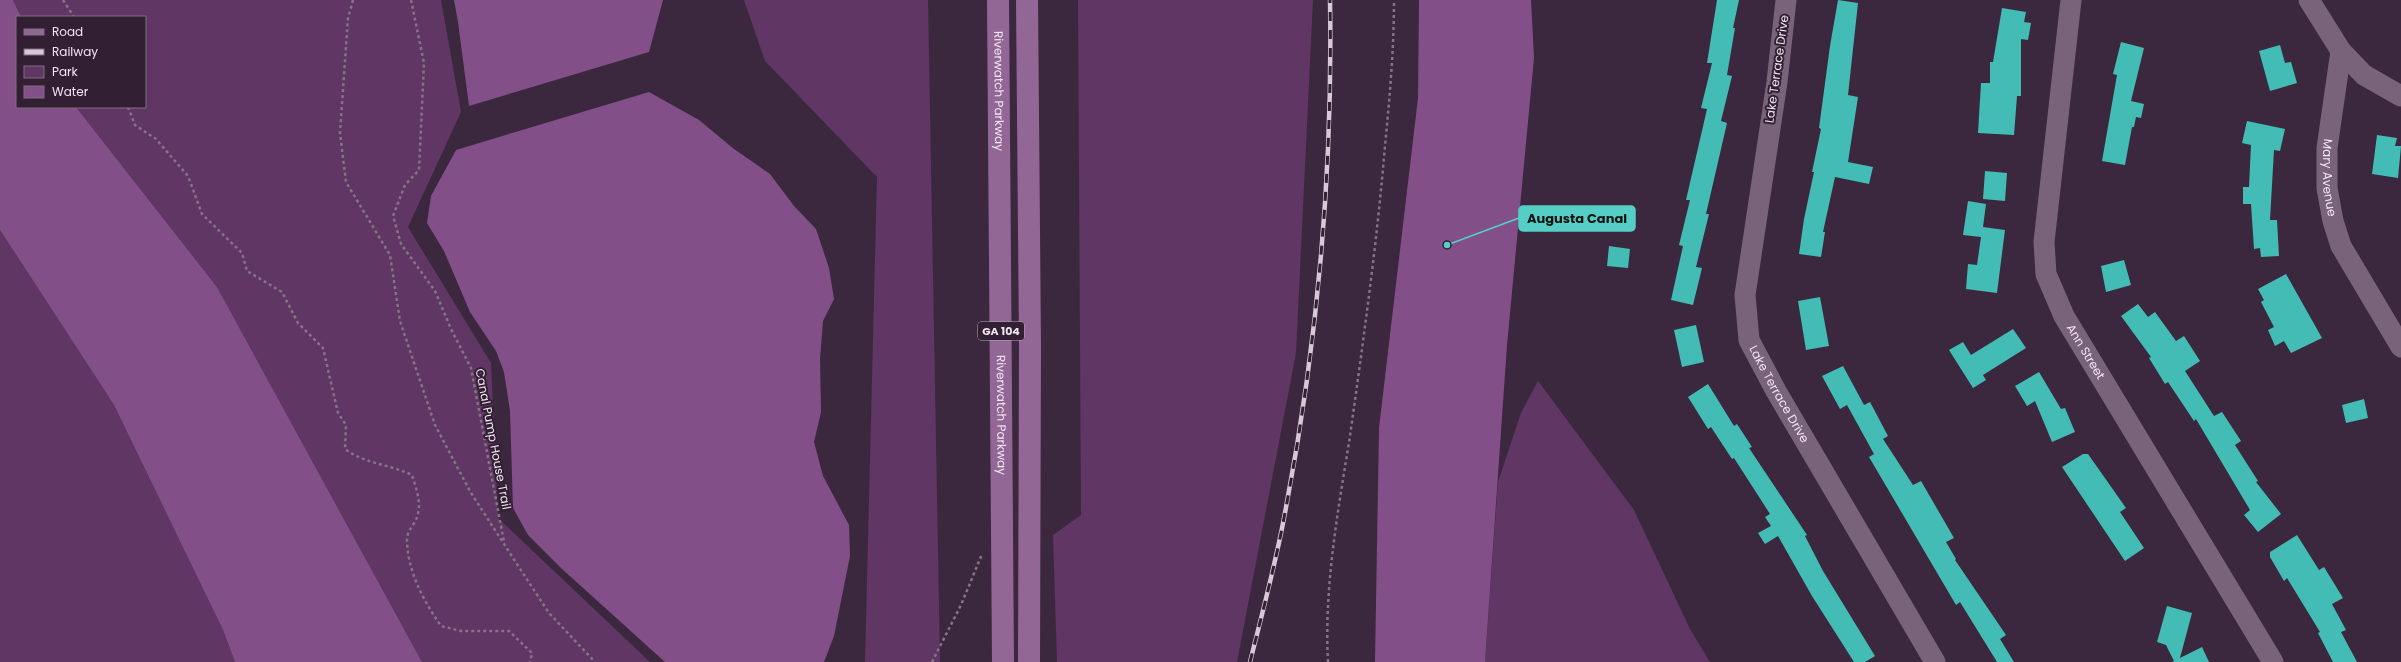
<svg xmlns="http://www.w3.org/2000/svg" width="2401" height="662" viewBox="0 0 2401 662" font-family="Poppins,sans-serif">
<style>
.green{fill:#603664}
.water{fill:#834f88}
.building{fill:#42bcb4}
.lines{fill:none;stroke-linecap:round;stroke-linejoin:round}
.path{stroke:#857386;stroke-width:2.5;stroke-dasharray:3 3;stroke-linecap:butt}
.minor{stroke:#79637b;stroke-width:21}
.major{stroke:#926796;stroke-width:22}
.rail-casing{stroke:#d7c9d8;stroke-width:4.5}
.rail{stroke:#321f33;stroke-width:3;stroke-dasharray:9;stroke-linecap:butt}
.labels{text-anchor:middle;stroke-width:4;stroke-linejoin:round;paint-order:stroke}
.shield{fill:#321f33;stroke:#b8aab9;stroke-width:1}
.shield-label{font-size:11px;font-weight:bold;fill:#f2e5f3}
.street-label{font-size:12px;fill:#f2e5f3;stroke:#321f33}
.leader{fill:none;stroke:#55cec5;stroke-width:1.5}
.callout-dot{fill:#55cec5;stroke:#321f33;stroke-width:1.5}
.callout{fill:#55cec5;stroke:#55cec5;stroke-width:1.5}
.callout-label{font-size:13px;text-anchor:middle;font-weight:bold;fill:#111}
</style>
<rect width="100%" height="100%" fill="#3c283e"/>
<path class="green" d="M13,0H441L461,112L408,227L491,363L498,518L650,662H422L217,287L76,107H145V17H21Z
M744,0H928L940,662H865L877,177L765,61Z
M1078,0H1313L1296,353L1237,662H1057L1053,535L1081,515Z
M0,230L114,405L223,630L235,662H0Z
M1538,381L1634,510L1690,629L1710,662H1485L1498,482L1521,413Z"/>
<path class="water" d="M0,0H13L21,17H17V107H76L217,287L422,662H235L223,630L114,405L0,230Z
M454,0H663L649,52L469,106L458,22Z
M1419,0H1531L1534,58L1507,345L1485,662H1375L1379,428L1418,98Z
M649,92L699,120L734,149L770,174L794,206L816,229L829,268L834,299L823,321L820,359L821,412L814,442L823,476L849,525L850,556L834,636L824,662H665L561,568L528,535L513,508L510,411L504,372L496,351L470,312L444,251L427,223L431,196L456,150Z"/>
<path class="building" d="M1717,0H1739L1733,28H1735L1727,75L1732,76L1721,121L1727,123L1706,214H1709L1696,267L1702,268L1693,305L1671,300L1683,246L1679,245L1690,200H1686L1707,109L1701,108L1712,63H1707Z
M1838,0L1858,3L1848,95L1858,97L1848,162L1873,167L1869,184L1835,177L1823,232H1825L1821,257L1799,254L1804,219L1814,172H1812L1821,129L1819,128L1830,46Z
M2002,8L2026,12L2024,22L2031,23L2028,40L2021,39V96H2017L2014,135L1978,133L1981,83H1990V62H1993Z
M2121,42L2144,48L2131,101L2144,104L2141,118L2136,117L2134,127H2132L2125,165L2102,161L2117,75L2113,74Z
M2280,45L2285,63L2291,62L2297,83L2270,91L2259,51Z
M2247,121L2285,129L2280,151L2274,150L2270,220H2277L2279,256L2261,257L2260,248L2254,249L2251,204H2243V187H2249L2251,145L2242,143Z
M2377,135L2397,138L2395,146H2401L2398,178L2372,174Z
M1985,171L2007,173L2005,201L1983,199Z
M1968,201L1986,204L1983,227L2005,230L1997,293L1966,289L1968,264L1977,265L1981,237L1963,235Z
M1609,246L1630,249L1628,268L1607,266Z
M2124,260L2131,285L2106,292L2101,266Z
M2286,274L2322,338L2291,353L2284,341L2275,346L2268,330L2274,327L2261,302L2264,300L2258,289Z
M1820,297L1829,346L1806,350L1798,301Z
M2138,304L2148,317L2155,312L2176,341L2184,336L2200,361L2185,371L2214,416L2222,412L2241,441L2235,445L2258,481L2256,482L2281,514L2258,532L2244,515L2250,510L2196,419L2194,421L2168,382L2165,384L2149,358L2151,357L2121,316Z
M1696,325L1704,362L1682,367L1674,330Z
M2013,329L2026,348L1983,375L1986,380L1973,388L1949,350L1963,342L1971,355Z
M1843,366L1864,405L1870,402L1888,436L1883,439L1913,485L1921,481L1954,538L1946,542L1956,559L1955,560L2006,635L2000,639L2014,662H1997L1960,602L1956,605L1869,457L1874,454L1847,405L1840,409L1822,376Z
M2039,372L2061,409L2065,408L2075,432L2052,442L2035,401L2027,406L2015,386Z
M1708,384L1734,426L1737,424L1752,447L1749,448L1807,535L1805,536L1823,571L1875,656L1865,662H1854L1812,596L1778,536L1765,544L1758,533L1771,526L1765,517L1770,514L1734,458L1732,459L1711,427L1708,429L1688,397Z
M2364,399L2368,418L2346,423L2342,405Z
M2083,454H2088L2126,508L2120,512L2144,548L2125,561L2062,467Z
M2297,535L2319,570L2324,567L2343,598L2332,604L2346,630L2341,632L2357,662H2333L2318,633L2320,632L2287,578L2284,581L2270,557V552Z
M2167,606L2192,613L2180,658L2202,647L2209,662H2172L2174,661L2166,645L2157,642Z"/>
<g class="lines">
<path class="path" d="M63,0L74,17
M353,0L348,18L340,133L346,182L390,255L400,321L435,425L471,493L526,578L549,613L595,662
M411,0L424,63L419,170L405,185L393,216L401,244L435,291L451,329L471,368L504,542
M128,107L135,125L156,139L188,176L202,214L242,253L247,271L282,292L298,323L323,348L338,413L346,425L345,449C365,464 389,464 412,475C416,488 422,503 417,517C415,524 407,531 407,539C407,570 423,600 441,626L461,631H509L532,653L530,662
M932,662L961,605L982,554
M1328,662C1324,586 1338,511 1350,436C1363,343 1376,250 1384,157C1389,104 1394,53 1394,0"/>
<g class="minor">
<path id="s1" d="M1786,0L1777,82L1745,295L1749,340L1776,391L1935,662"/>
<path id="s2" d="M2071,0L2044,242L2046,274L2064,316L2273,662"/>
<path id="s3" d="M2309,0L2341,51L2327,148V188L2333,221L2341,246L2401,347"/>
<path d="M2341,51L2364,75L2401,96"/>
</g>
<g class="major">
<path id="s4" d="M998,0L1003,662"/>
<path d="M1027,0L1030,346L1029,662"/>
</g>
<defs>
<path id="rail" d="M1250,662C1262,614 1275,566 1284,518C1317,348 1333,173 1330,0"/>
</defs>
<use href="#rail" class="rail-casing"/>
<use href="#rail" class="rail"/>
</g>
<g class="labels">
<rect class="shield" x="978" y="322" width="46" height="18" rx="3"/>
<g class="shield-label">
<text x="1001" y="335">GA 104</text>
</g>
<g class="street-label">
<text transform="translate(1777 69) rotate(-82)" y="4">Lake Terrace Drive</text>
<text dy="4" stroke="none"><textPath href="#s4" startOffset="91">Riverwatch Parkway</textPath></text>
<text dy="4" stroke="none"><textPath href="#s3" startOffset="188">Mary Avenue</textPath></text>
<text dy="4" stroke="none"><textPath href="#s2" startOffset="363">Ann Street</textPath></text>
<text dy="4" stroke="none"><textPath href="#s1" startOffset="405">Lake Terrace Drive</textPath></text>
<text dy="4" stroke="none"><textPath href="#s4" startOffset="415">Riverwatch Parkway</textPath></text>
<text transform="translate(493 439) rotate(79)" y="4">Canal Pump House Trail</text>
</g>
</g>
<path class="leader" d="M1447 245L1519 218"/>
<circle class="callout-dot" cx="1447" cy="245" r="4"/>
<rect class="callout" x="1519" y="206" width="116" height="25" rx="4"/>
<g class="callout-label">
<text x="1577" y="223">Augusta Canal</text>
</g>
<rect x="16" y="16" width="130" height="92" fill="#321f33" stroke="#7f6e80"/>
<rect x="24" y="29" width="20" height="6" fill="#926796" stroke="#7f6e80"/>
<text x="52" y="36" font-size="12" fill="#f2e5f3">Road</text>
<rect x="24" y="49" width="20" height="6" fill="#d7c9d8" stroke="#7f6e80"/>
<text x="52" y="56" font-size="12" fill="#f2e5f3">Railway</text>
<rect x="24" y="66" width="20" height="12" fill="#603664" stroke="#7f6e80"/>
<text x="52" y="76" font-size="12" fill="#f2e5f3">Park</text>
<rect x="24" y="86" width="20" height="12" fill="#834f88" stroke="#7f6e80"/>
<text x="52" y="96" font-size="12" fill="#f2e5f3">Water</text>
</svg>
